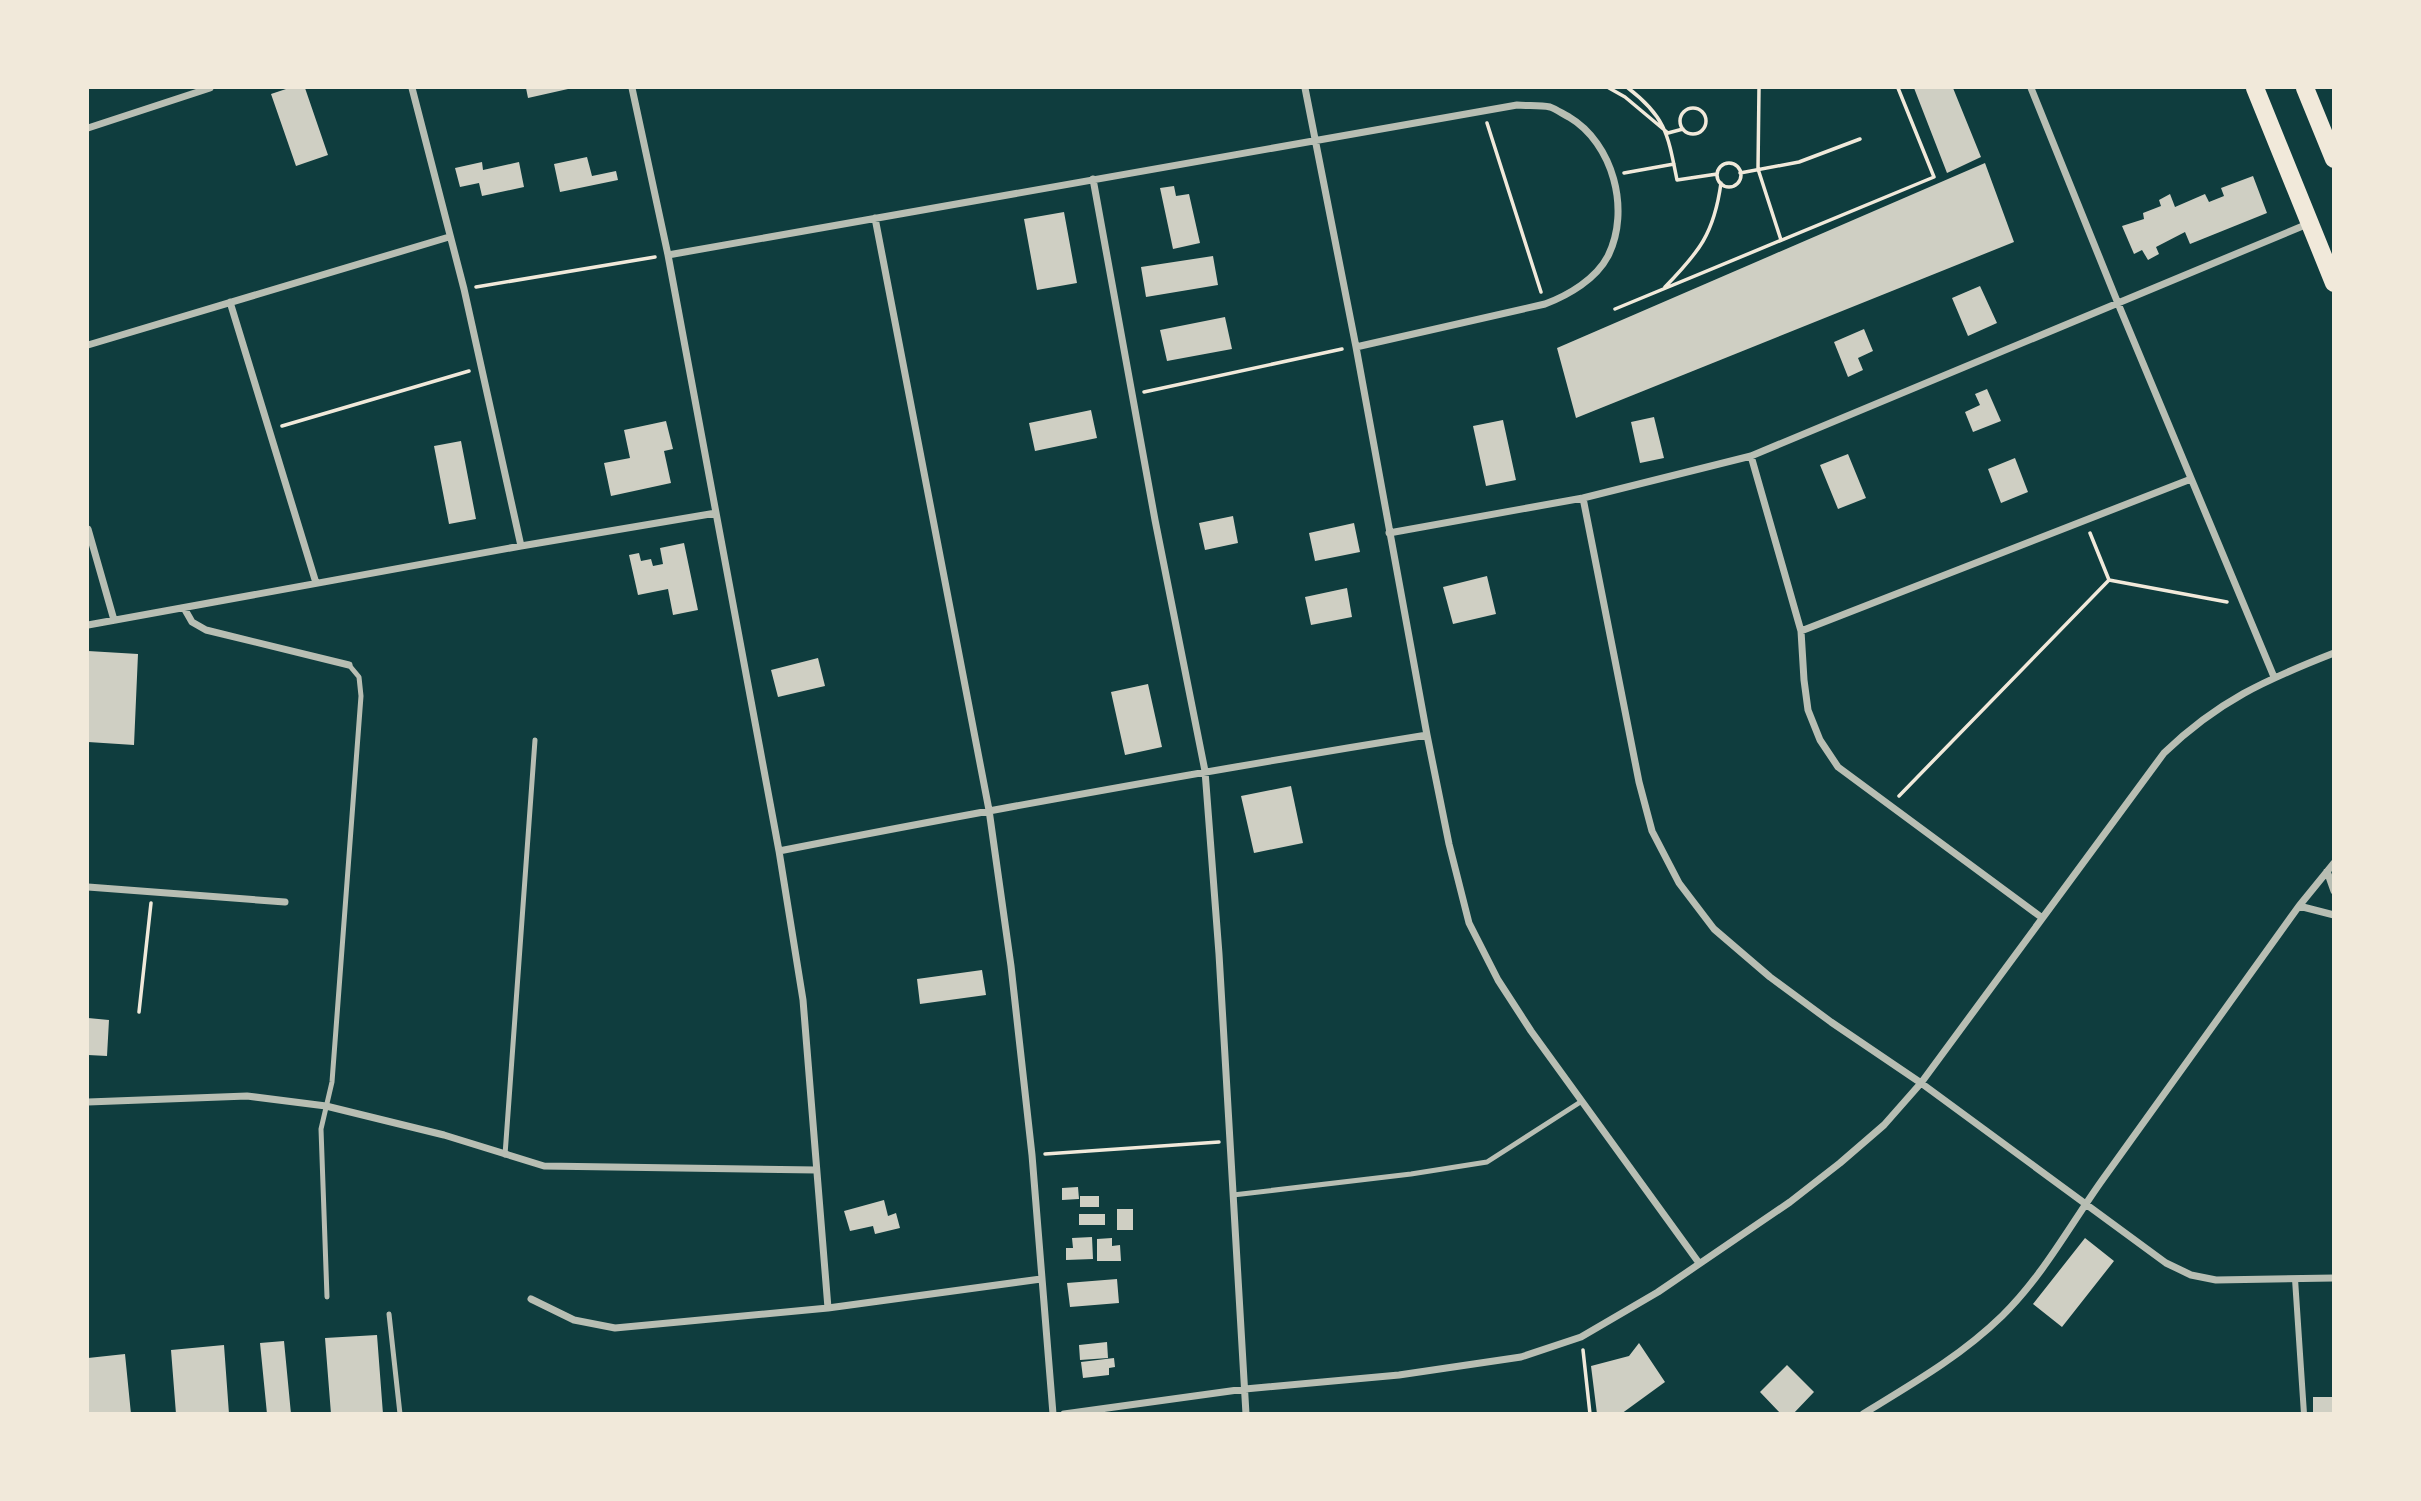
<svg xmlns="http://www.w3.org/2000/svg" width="2421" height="1501" viewBox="0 0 2421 1501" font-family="'Alegreya Sans',sans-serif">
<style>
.building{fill:#cfcfc3}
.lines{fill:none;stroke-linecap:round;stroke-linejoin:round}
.path{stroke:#f1e9da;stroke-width:3.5}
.service{stroke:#b8beb3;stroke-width:5}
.pedestrian{stroke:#b8beb3;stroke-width:6}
.minor{stroke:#b8beb3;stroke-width:7}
.primary{stroke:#f1e9da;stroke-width:18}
</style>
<rect width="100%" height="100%" fill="#0f3d3e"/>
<path class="building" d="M289,88H305L328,155L296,166L271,94Z
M526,88H568V89L528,98Z
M1914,88H1953L1981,157L1947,173Z
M587,157L592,176L616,171L618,180L560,192L554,164Z
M482,162L483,170L519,162L524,187L482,196L479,183L460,187L455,168Z
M1985,163L2014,242L1576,418L1557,348Z
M2253,176L2267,213L2190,244L2185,232L2156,247L2159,254L2148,260L2142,250L2134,254L2122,226L2144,219L2143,213L2161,206L2159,200L2170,194L2175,207L2205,194L2209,202L2224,196L2221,188Z
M1174,186L1176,196L1189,194L1200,243L1173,249L1160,188Z
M1064,212L1077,283L1037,290L1024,219Z
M1213,256L1218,285L1146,297L1141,267Z
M1980,286L1997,323L1968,336L1952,298Z
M1225,317L1232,349L1167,361L1160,330Z
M1864,329L1873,351L1858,358L1863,370L1848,377L1834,342Z
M1987,389L2001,421L1973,432L1965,412L1980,405L1975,394Z
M1091,410L1097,438L1035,451L1029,423Z
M1654,417L1664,458L1640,463L1631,422Z
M1503,420L1516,480L1486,486L1473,426Z
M666,421L673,449L664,451L671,483L611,496L604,463L630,458L624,430Z
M461,441L476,519L449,524L434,446Z
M1848,454L1866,498L1838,509L1820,465Z
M2015,458L2028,492L2001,503L1988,469Z
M1233,516L1238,543L1205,550L1199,523Z
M1354,523L1360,552L1315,561L1309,533Z
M684,543L698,610L673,615L668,589L638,595L629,555L639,553L641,561L651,559L653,566L663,564L660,548Z
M1487,576L1496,614L1453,624L1443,587Z
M1347,588L1352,617L1311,625L1305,597Z
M88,651L138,654L134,745L88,742Z
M818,658L825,686L778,697L771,670Z
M1148,684L1162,747L1125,755L1111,692Z
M1291,786L1303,843L1254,853L1241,796Z
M982,970L986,995L920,1004L917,979Z
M88,1018L109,1020L107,1056L88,1055Z
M1078,1187L1079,1199L1062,1200V1188Z
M1080,1196H1099V1207H1080Z
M884,1200L888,1216L896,1213L900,1228L875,1234L873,1226L850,1231L844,1211Z
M1117,1209H1133V1230H1117Z
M1079,1214H1105V1225H1079Z
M1092,1237L1093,1259L1066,1260V1248H1073L1072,1238Z
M1112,1238V1246L1120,1245L1121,1261H1097V1239Z
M2085,1238L2114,1261L2062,1327L2033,1304Z
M1117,1279L1119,1303L1070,1307L1067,1283Z
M377,1335L383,1414H331L325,1338Z
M284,1341L291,1414H267L260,1343Z
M1107,1342L1108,1358L1080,1360L1079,1345Z
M1639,1343L1665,1382L1621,1414H1597L1591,1366L1629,1356Z
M224,1345L229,1414H176L171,1350Z
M125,1354L131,1414H88V1358Z
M1114,1358L1115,1367L1109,1368V1375L1083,1378L1081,1362Z
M1787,1365L1814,1392L1793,1414H1781L1760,1392Z
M2313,1397H2334V1414H2313Z"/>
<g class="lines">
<path class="path" d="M1609,88L1625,97L1668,133L1683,129
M1628,88C1666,117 1668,135 1677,180L1717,174
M1759,88L1758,169L1781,240
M1680 121a13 13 0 1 1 26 0a13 13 0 1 1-26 0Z
M1487,123L1541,292
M1717 175a12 12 0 1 1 24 0a12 12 0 1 1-24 0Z
M1624,173L1674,164
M1740,173L1799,162L1860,139
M476,287L655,257
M1665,287C1699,252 1714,234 1721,183
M1615,309L1934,177L1898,88
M1144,392L1342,349
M282,426L469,371
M2090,533L2109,580L2227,602
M1899,796L2109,580
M139,1012L151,903
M1045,1154L1219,1142
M1583,1350L1590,1414"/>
<path class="service" d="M505,1155L535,740
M1233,1195L1411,1174L1487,1162L1582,1101
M327,1297L321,1129L332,1082L361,696L359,677L349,665
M389,1314L400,1414"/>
<path class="pedestrian" d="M2295,1279L2304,1414"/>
<path class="minor" d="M412,88L464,289L521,546
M632,88L668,255L779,851L803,1000L828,1308
M1305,88L1356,347L1427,735L1449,844L1469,923L1498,980L1531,1031L1699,1263
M2031,88L2117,301L2274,677
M88,128L210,88
M1093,179L1155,520L1205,771L1219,954L1246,1414
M875,218L989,810L1011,966L1032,1155L1053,1414
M668,255L1517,105C1528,106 1540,105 1550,107C1556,109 1563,114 1569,117C1613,143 1631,210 1608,256C1596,279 1569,295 1545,304L1356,347
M230,302L316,583
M88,345L449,237
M1751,456L1801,631L1804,680L1808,710L1820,740L1838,767L2041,917
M1583,498L1639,782L1652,831L1679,883L1714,929L1770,977L1831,1022L1921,1083L2166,1263L2191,1275L2216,1280L2334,1278
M88,529L114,620
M1389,533L1583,498L1751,456L2310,223
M184,608L192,622L206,630L349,665
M88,625L521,546L716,513
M1801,631L2191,479
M779,851C994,809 1210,770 1427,735
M2327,871L2334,891
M88,887L285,902
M2299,906L2334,915
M88,1102L247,1096L326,1106L444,1135L544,1166L816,1170
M531,1299L574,1320L615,1328L828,1308L1041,1279
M1064,1414L1245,1389L1399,1375L1521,1357L1581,1337L1658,1292L1790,1202L1840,1163L1884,1125L1921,1083L2164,753C2218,701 2265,680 2334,653
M1863,1414C1912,1384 1961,1356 2002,1316C2043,1276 2070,1225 2103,1179C2169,1088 2234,997 2299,906L2334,863"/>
<path class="primary" d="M2255,88L2334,283
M2305,88L2334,159"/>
</g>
<rect width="2421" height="1501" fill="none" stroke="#f1e9da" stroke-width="178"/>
</svg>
